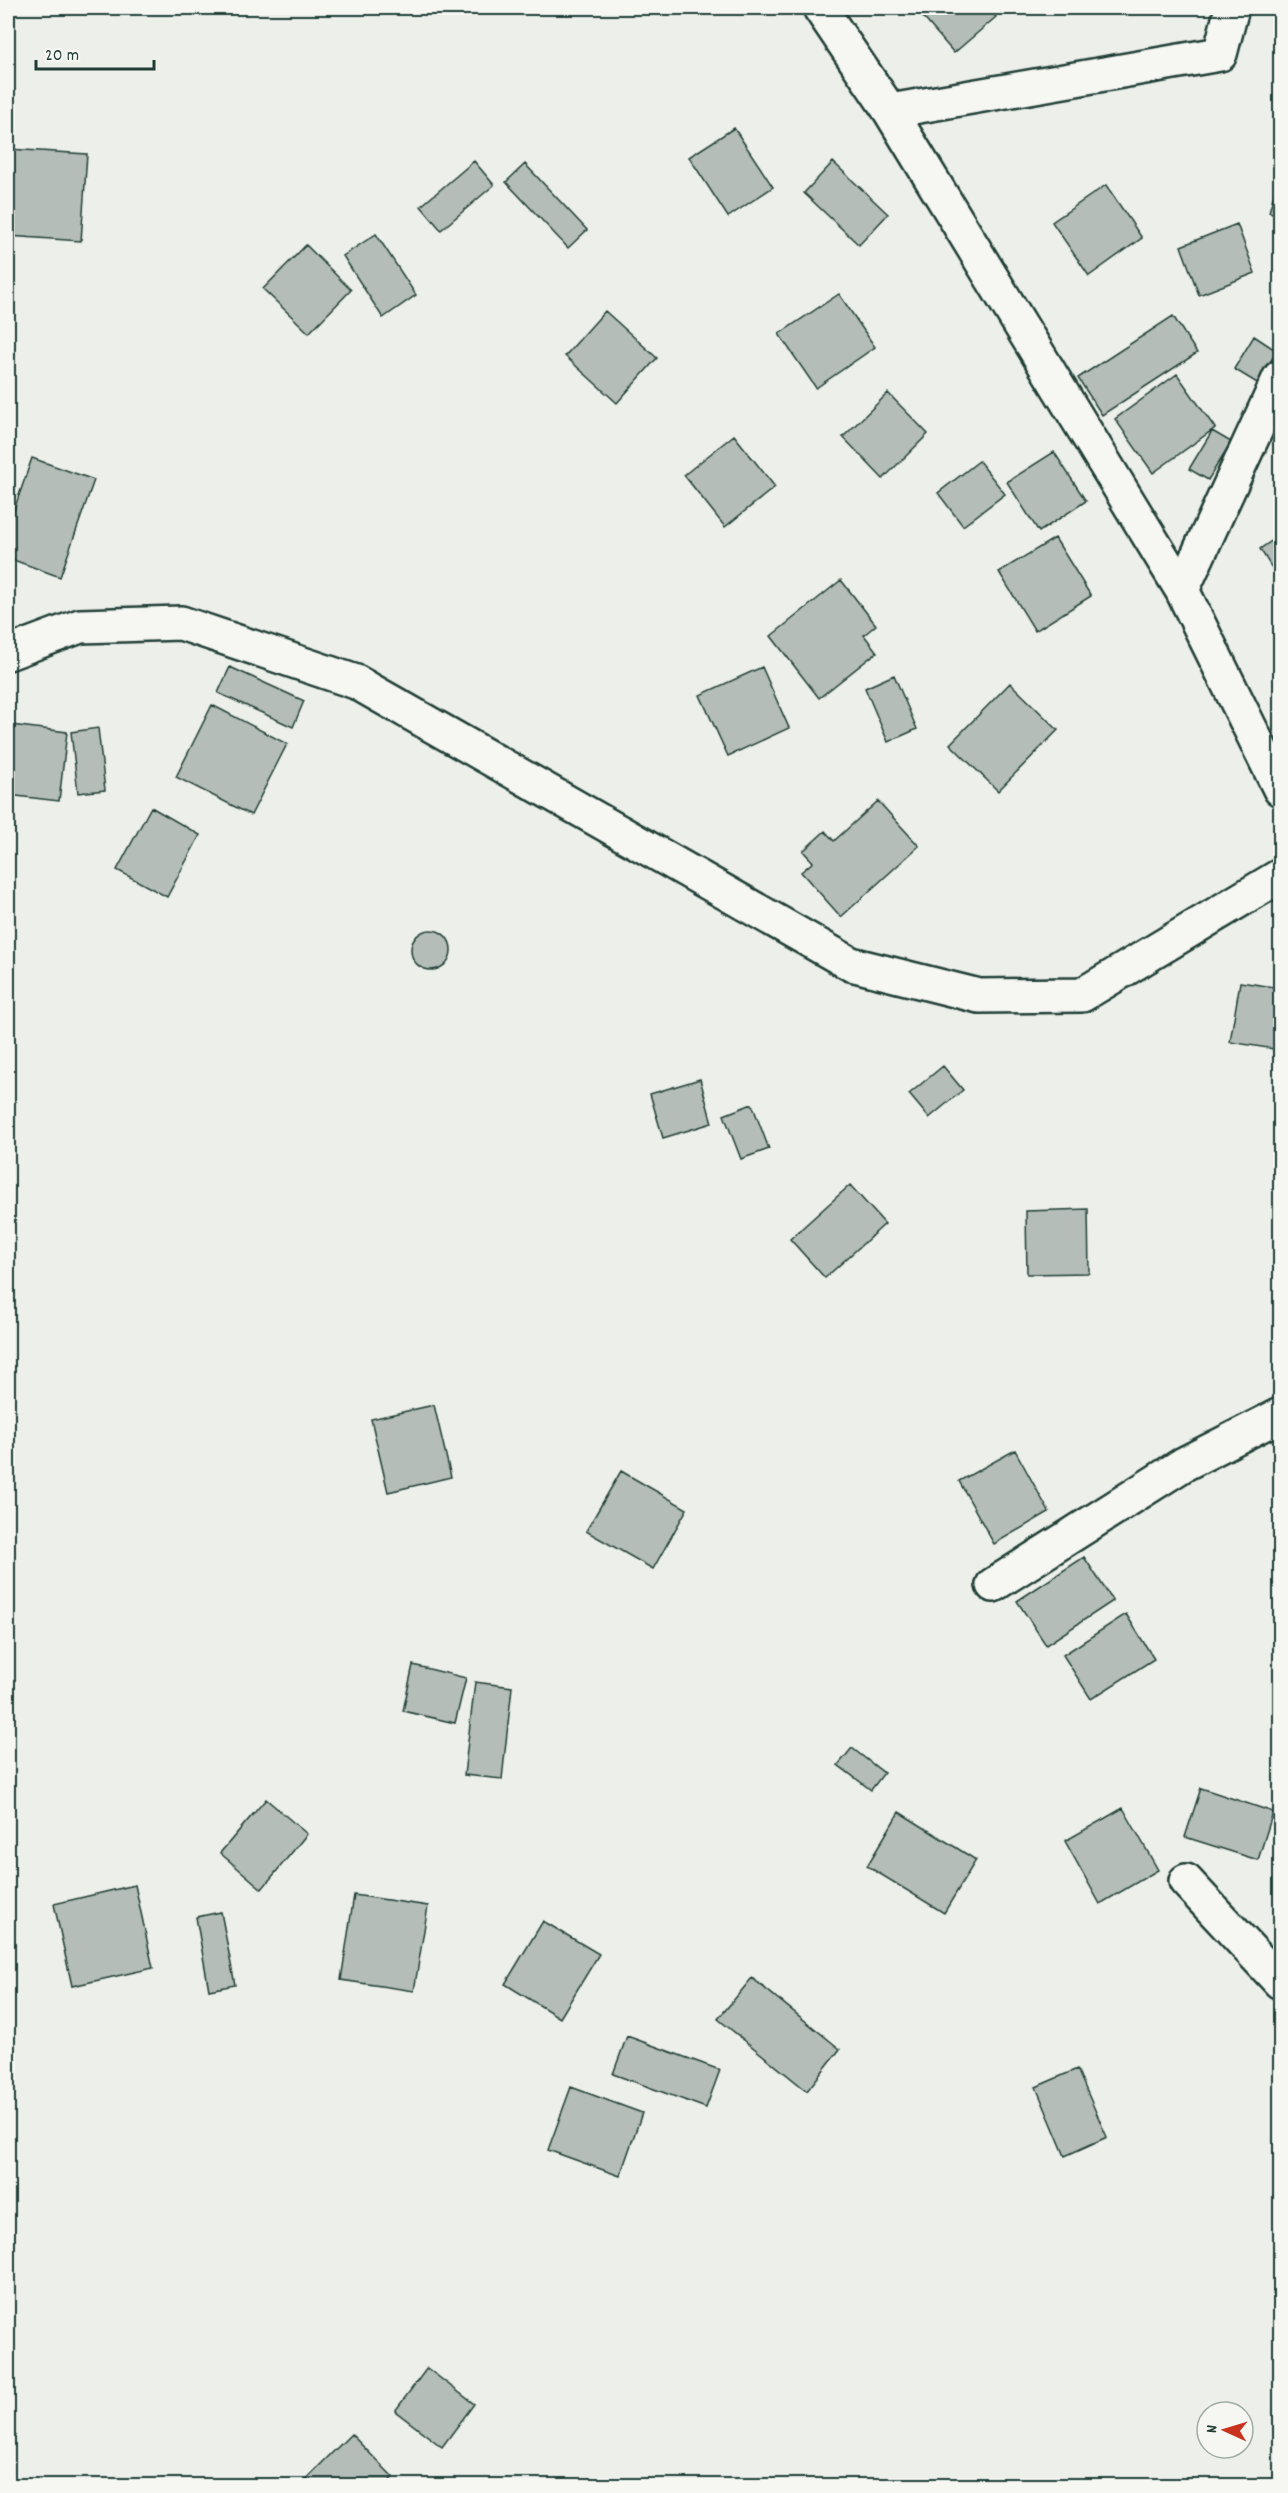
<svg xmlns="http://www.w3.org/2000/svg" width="1288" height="2493" viewBox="0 0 1288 2493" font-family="Dekko,sans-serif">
<rect width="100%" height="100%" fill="#edefea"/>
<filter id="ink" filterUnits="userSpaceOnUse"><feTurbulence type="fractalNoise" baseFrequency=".0167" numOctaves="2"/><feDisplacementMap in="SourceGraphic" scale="12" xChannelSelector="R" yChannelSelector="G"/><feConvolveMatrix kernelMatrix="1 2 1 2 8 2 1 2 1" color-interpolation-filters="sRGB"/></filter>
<g filter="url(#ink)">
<!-- building -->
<path fill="#b4bdb8" stroke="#1f3d34" stroke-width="1.5" d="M 915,8 L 988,8 L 996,17 L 954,53 Z
M 734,128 L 773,187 L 728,217 L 689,157 Z
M 8,149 L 87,154 L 81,241 L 8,236 Z
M 474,161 L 494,185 L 441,230 L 421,206 Z
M 833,162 L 888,214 L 859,245 L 804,193 Z
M 525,164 L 587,230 L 568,248 L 506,182 Z
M 1280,172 L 1280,215 L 1269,212 Z
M 1106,185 L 1142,238 L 1089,276 L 1052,222 Z
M 1237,224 L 1255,273 L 1199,295 L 1181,246 Z
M 376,234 L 416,295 L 383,318 L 343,256 Z
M 306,245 L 351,290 L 309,333 L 263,289 Z
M 839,294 L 875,347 L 816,388 L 779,334 Z
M 605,311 L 657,358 L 617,403 L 565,356 Z
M 1173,316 L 1197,353 L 1102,415 L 1078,378 Z
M 1254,336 L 1277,351 L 1257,383 L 1234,369 Z
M 1177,374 L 1215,428 L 1153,473 L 1115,419 Z
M 888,393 L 928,434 L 883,479 L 843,437 Z
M 1212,431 L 1231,442 L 1208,480 L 1189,469 Z
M 734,435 L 775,487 L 725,527 L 684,475 Z
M 1054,452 L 1086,501 L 1039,532 L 1007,482 Z
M 32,458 L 94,480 L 60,577 L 8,558 L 8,527 Z
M 979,461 L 1005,494 L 963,526 L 938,493 Z
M 1280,535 L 1280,581 L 1260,549 Z
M 1055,538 L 1091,596 L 1035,631 L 999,572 Z
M 841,580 L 876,625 L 864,635 L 877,652 L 819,698 L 771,636 Z
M 230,667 L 304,701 L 293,727 L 218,693 Z
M 762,667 L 789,728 L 728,756 L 700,695 Z
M 894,675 L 917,729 L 888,742 L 865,688 Z
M 1010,683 L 1058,730 L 998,791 L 950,744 Z
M 212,705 L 287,744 L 251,815 L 176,777 Z
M 11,725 L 67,732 L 59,801 L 8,795 L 8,757 Z
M 98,728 L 105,790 L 78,793 L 71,732 Z
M 878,801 L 919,846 L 841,917 L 801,872 L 813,862 L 803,851 L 825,831 L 834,841 Z
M 151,807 L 200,835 L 167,897 L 117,870 Z
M411 950a20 20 0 1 1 40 0a20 20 0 1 1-40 0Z
M 1240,982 L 1280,988 L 1280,1050 L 1230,1042 Z
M 943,1066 L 963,1090 L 929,1118 L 909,1094 Z
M 700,1079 L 712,1123 L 663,1138 L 650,1094 Z
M 752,1104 L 769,1149 L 741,1159 L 724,1115 Z
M 850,1185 L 885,1224 L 825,1278 L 790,1239 Z
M 1088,1209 L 1089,1273 L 1027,1274 L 1026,1211 Z
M 434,1405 L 451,1477 L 388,1492 L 371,1419 Z
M 1015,1450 L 1049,1512 L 994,1544 L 959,1481 Z
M 621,1471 L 687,1509 L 653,1569 L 586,1531 Z
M 1084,1557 L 1113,1601 L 1046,1645 L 1017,1601 Z
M 1126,1614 L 1154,1659 L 1091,1699 L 1063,1655 Z
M 413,1665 L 466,1678 L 455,1723 L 403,1711 Z
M 475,1682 L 512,1687 L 502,1779 L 464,1775 Z
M 852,1748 L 884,1773 L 871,1790 L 838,1765 Z
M 1201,1788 L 1273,1812 L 1258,1860 L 1185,1837 Z
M 266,1799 L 307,1834 L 262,1889 L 220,1853 Z
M 1123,1808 L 1158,1870 L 1100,1904 L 1065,1841 Z
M 899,1812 L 976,1860 L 944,1913 L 867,1866 Z
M 135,1885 L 153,1968 L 72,1986 L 54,1904 Z
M 354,1895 L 428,1906 L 414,1991 L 341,1980 Z
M 221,1912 L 235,1985 L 209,1990 L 196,1917 Z
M 543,1921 L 599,1954 L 560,2018 L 505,1984 Z
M 752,1978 L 840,2049 L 807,2091 L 718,2019 Z
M 627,2036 L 720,2070 L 706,2108 L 613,2074 Z
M 1077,2069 L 1107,2137 L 1065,2156 L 1036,2087 Z
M 571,2087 L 642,2113 L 620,2176 L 548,2150 Z
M 427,2368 L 474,2404 L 442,2447 L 395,2411 Z
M 351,2434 L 393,2477 L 385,2486 L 299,2486 Z"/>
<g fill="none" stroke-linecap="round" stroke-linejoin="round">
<!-- street casing -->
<g stroke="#1f3d34" stroke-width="38">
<path id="street" d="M 820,8 L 890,111 L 1182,590 L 1280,789
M 890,111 L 1220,54 L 1232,8
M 1182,590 L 1280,377
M 8,653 L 80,626 L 181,623 L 356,682 L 851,964 L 979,996 L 1082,995 L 1280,876
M 993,1585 L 1184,1464 L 1280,1415
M 1186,1881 L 1280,1982"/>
</g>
<!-- street -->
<use href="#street" stroke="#f6f6f2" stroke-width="33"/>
</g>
</g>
<!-- margin -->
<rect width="1288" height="2493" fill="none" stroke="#f6f6f2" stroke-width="30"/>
<rect x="15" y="15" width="1258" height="2463" fill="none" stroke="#1f3d34" stroke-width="2" filter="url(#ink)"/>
<!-- north arrow -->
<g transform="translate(1225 2430) rotate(274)"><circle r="28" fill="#f6f6f2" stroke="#a0aca6" stroke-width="1.5"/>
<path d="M0-4.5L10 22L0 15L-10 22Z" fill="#c8321e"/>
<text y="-9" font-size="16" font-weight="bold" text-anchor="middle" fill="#1f3d34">N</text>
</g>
<!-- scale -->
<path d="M36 60v9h118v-9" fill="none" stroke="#1f3d34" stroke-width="3"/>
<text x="45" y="60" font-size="18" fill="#1f3d34" stroke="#f6f6f2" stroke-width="4.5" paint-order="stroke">20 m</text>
</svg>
